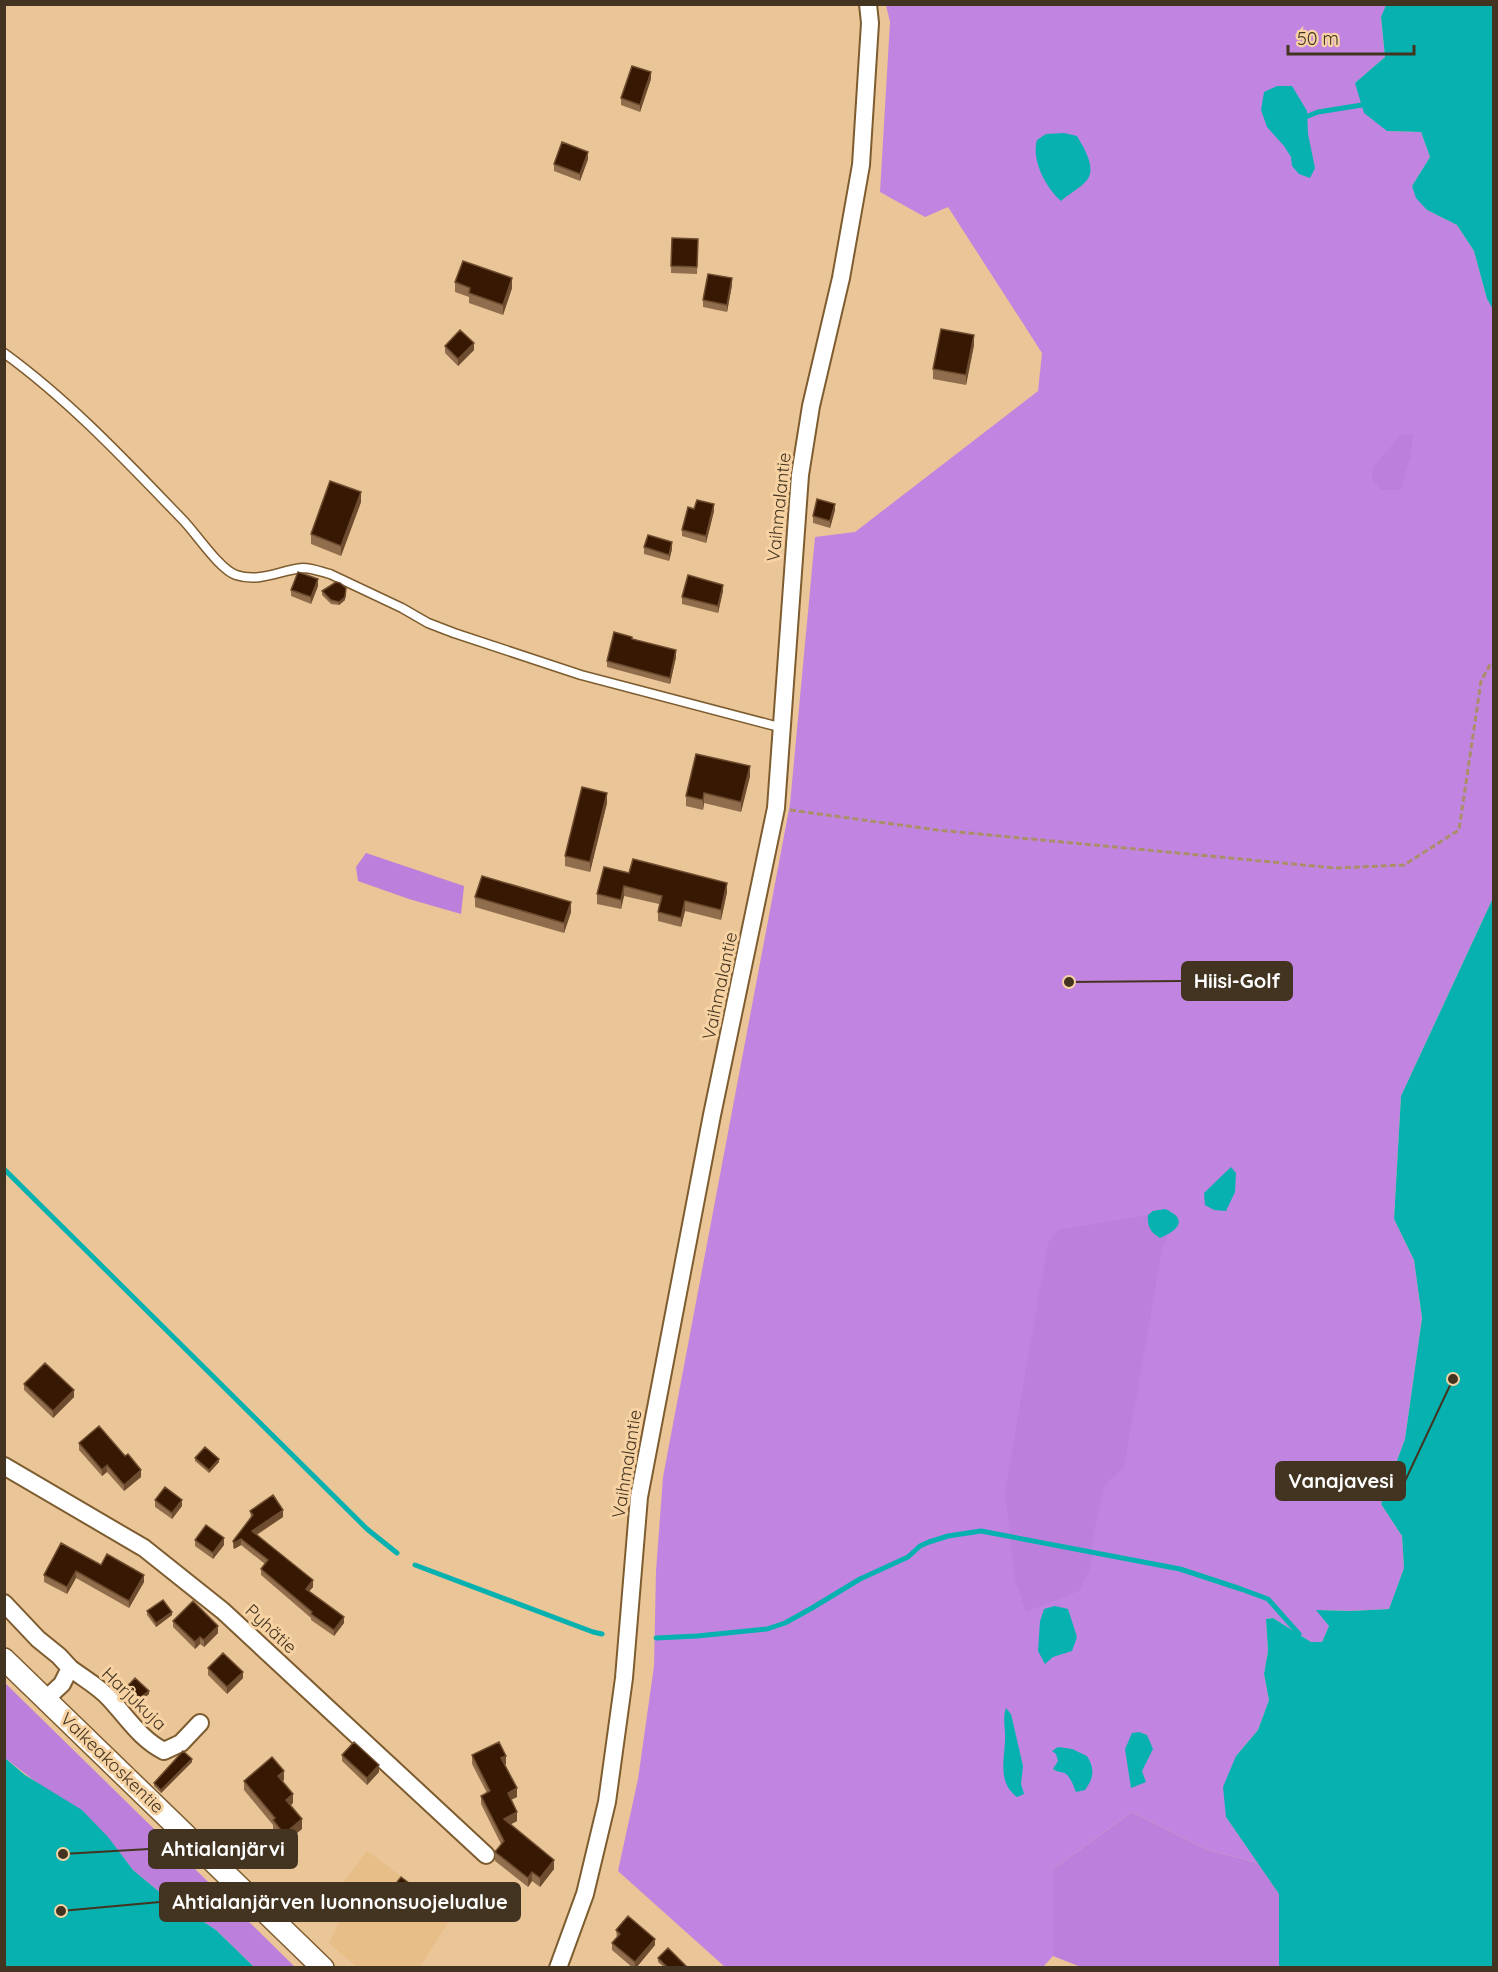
<svg xmlns="http://www.w3.org/2000/svg" width="1498" height="1972" viewBox="0 0 1498 1972" font-family="Quicksand,sans-serif">
<rect width="100%" height="100%" fill="#eac597"/>
<!-- built -->
<path fill="#e7bd88" d="M 367,1851 L 453,1915 L 420,1967 L 357,1967 L 329,1943 L 347,1904 L 335,1894 Z"/>
<!-- green -->
<path fill="#c185e1" d="M 886,5 L 1386,5 L 1381,18 L 1385,57 L 1355,83 L 1387,131 L 1421,132 L 1430,157 L 1412,186 L 1427,210 L 1457,225 L 1474,251 L 1487,299 L 1494,309 L 1493,898 L 1401,1096 L 1394,1219 L 1414,1260 L 1422,1318 L 1405,1439 L 1381,1504 L 1402,1536 L 1404,1568 L 1389,1609 L 1351,1611 L 1317,1610 L 1329,1626 L 1322,1642 L 1311,1642 L 1273,1618 L 1266,1619 L 1268,1651 L 1264,1674 L 1269,1700 L 1258,1730 L 1236,1756 L 1226,1817 L 1258,1863 L 1205,1849 L 1132,1812 L 1053,1869 L 1053,1956 L 1043,1967 L 725,1967 L 618,1871 L 638,1779 L 654,1666 L 656,1571 L 663,1477 L 790,804 L 815,537 L 855,532 L 1038,391 L 1042,353 L 948,207 L 925,217 L 880,192 L 890,22 Z"/>
<!-- forest -->
<path fill="#bc7fdc" d="M 1401,435 L 1413,435 L 1411,456 L 1401,490 L 1381,490 L 1372,479 L 1373,467 Z
M 366,853 L 464,886 L 461,914 L 409,899 L 358,881 L 356,867 Z
M 1148,1215 C 1147,1226 1150,1232 1160,1238 L 1168,1235 L 1162,1250 L 1124,1467 L 1105,1485 L 1093,1536 L 1091,1566 L 1079,1591 L 1026,1612 L 1015,1579 L 1005,1491 L 1048,1243 L 1058,1230 Z
M 4,1682 L 295,1967 L 254,1967 L 216,1930 L 163,1895 L 133,1870 L 108,1838 L 5,1758 Z
M 1132,1812 L 1205,1849 L 1258,1863 L 1279,1894 L 1279,1967 L 1081,1967 L 1053,1956 L 1053,1869 Z"/>
<!-- water -->
<path fill="#07b1af" d="M 1386,5 L 1493,5 L 1493,309 L 1487,299 L 1474,251 L 1457,225 L 1427,210 L 1416,198 L 1412,186 L 1430,157 L 1421,132 L 1387,131 L 1364,113 L 1355,83 L 1385,57 L 1381,17 Z
M 1277,86 L 1292,86 L 1307,111 L 1308,134 L 1315,168 L 1310,178 L 1299,174 L 1292,166 L 1291,157 L 1284,146 L 1267,127 L 1261,110 L 1264,92 Z
M 1064,133 L 1077,136 C 1083,147 1097,167 1087,180 C 1081,188 1068,194 1061,201 C 1046,188 1031,160 1037,140 L 1046,134 Z
M 1493,898 L 1493,1967 L 1279,1967 L 1279,1894 L 1226,1817 L 1223,1787 L 1236,1756 L 1258,1730 L 1269,1700 L 1264,1674 L 1268,1651 L 1266,1619 L 1273,1618 L 1311,1642 L 1322,1642 L 1329,1626 L 1316,1610 L 1351,1611 L 1389,1609 L 1404,1568 L 1402,1536 L 1381,1504 L 1405,1439 L 1422,1318 L 1414,1260 L 1394,1219 L 1401,1096 Z
M 1231,1167 L 1236,1173 L 1235,1192 L 1226,1211 L 1214,1210 L 1205,1205 L 1204,1193 Z
M 1165,1209 C 1189,1219 1178,1231 1160,1238 C 1150,1232 1147,1226 1148,1215 L 1153,1211 Z
M 1055,1606 L 1068,1609 L 1077,1637 L 1072,1651 L 1053,1657 L 1045,1664 L 1038,1651 L 1040,1621 L 1044,1609 Z
M 1006,1708 L 1011,1714 L 1023,1766 L 1021,1784 L 1024,1794 L 1017,1797 C 998,1783 1004,1761 1005,1741 C 1006,1729 1002,1720 1006,1708 Z
M 1139,1732 L 1147,1735 L 1153,1749 L 1142,1771 L 1146,1782 L 1131,1788 L 1125,1749 L 1132,1733 Z
M 1058,1747 L 1072,1749 L 1087,1756 C 1095,1769 1094,1778 1085,1790 L 1076,1792 C 1074,1787 1071,1778 1066,1774 C 1062,1771 1058,1773 1053,1769 L 1058,1761 L 1056,1754 L 1052,1751 Z
M 5,1758 L 25,1775 L 82,1810 L 108,1837 L 133,1870 L 163,1895 L 216,1930 L 254,1967 L 5,1967 Z"/>
<g fill="none" stroke-linecap="round" stroke-linejoin="round">
<!-- stream -->
<path stroke="#07b1af" stroke-width="5" d="M 1308,116 L 1318,112 L 1362,105
M 4,1169 L 367,1529 L 397,1553
M 415,1565 L 593,1632 L 602,1634
M 656,1638 L 697,1636 L 767,1629 L 785,1623 L 812,1608 L 860,1579 L 908,1557 L 920,1546 L 929,1542 L 948,1536 L 981,1531 L 1180,1569 L 1241,1589 L 1268,1599 L 1299,1634"/>
<!-- service casing -->
<g stroke="#7d5c30" stroke-width="11">
<path id="service" d="M 4,353 C 70,401 126,461 182,519 C 196,533 219,569 236,575 C 260,583 280,570 303,568 C 312,568 322,572 330,574 L 402,608 L 428,623 L 454,633 L 581,675 L 783,728"/>
</g>
<!-- minor casing -->
<g stroke="#7d5c30" stroke-width="20">
<path id="minor" d="M 4,1466 L 144,1548 L 223,1611 L 486,1855
M 4,1603 L 38,1639 L 59,1656 L 70,1668 L 62,1684 L 46,1699
M 70,1668 C 83,1678 98,1686 109,1698 C 127,1717 140,1739 164,1751 L 181,1743 L 200,1723
M 558,1968 L 585,1894 L 607,1802 L 624,1678 L 639,1497 L 712,1115 L 776,808 L 800,475 L 811,406 L 841,278 L 861,165 L 870,23 L 868,4"/>
</g>
<!-- tertiary casing -->
<g stroke="#7d5c30" stroke-width="24">
<path id="tertiary" d="M 4,1659 L 323,1968"/>
</g>
<!-- path -->
<path stroke="#aa8e6a" stroke-width="3" stroke-dasharray="6 3" stroke-linecap="butt" d="M 790,810 L 937,830 L 1335,868 L 1404,865 L 1459,830 L 1481,681 L 1491,663 L 1494,662"/>
<!-- service -->
<use href="#service" stroke="#fff" stroke-width="8"/>
<!-- minor -->
<use href="#minor" stroke="#fff" stroke-width="16"/>
<!-- tertiary -->
<use href="#tertiary" stroke="#fff" stroke-width="21"/>
</g>
<!-- wall -->
<path fill="#906e4d" d="M 651,79 L 640,112 L 621,105 L 621,98 Z
M 588,159 L 580,181 L 554,171 L 554,164 Z
M 672,238 L 698,239 L 697,274 L 671,273 Z
M 455,282 L 512,288 L 503,315 L 469,303 L 469,297 L 455,292 Z
M 732,285 L 727,312 L 703,307 L 703,300 Z
M 974,345 L 966,385 L 933,379 L 933,369 Z
M 445,346 L 474,350 L 458,366 L 445,353 Z
M 361,502 L 341,556 L 311,544 L 311,534 Z
M 694,509 L 714,511 L 706,543 L 682,536 L 682,530 Z
M 835,510 L 830,528 L 813,523 L 813,516 Z
M 644,547 L 672,549 L 669,561 L 644,554 Z
M 318,586 L 311,604 L 291,596 L 291,590 Z
M 346,588 L 345,600 L 339,605 L 331,604 L 322,595 L 322,591 Z
M 723,591 L 718,613 L 682,604 L 682,597 Z
M 676,657 L 670,684 L 607,667 L 607,661 Z
M 750,776 L 741,812 L 704,803 L 703,810 L 686,806 L 686,796 Z
M 607,803 L 590,872 L 565,866 L 565,856 Z
M 629,873 L 727,892 L 721,920 L 685,911 L 681,927 L 658,921 L 658,912 L 659,904 L 624,896 L 621,909 L 597,904 L 597,894 Z
M 475,897 L 571,912 L 564,933 L 475,907 Z
M 24,1384 L 74,1397 L 53,1418 L 24,1390 Z
M 79,1443 L 125,1456 L 141,1477 L 124,1491 L 107,1472 L 102,1476 L 79,1450 Z
M 195,1458 L 219,1462 L 209,1473 L 195,1461 Z
M 155,1500 L 182,1506 L 172,1519 L 155,1507 Z
M 250,1511 L 283,1517 L 257,1535 L 313,1587 L 309,1591 L 344,1623 L 334,1636 L 311,1620 L 311,1618 L 261,1575 L 261,1569 L 265,1564 L 241,1545 L 234,1549 L 233,1547 L 233,1541 L 251,1518 Z
M 195,1540 L 224,1545 L 213,1559 L 195,1546 Z
M 101,1565 L 144,1582 L 129,1608 L 76,1578 L 67,1594 L 44,1582 L 44,1575 Z
M 147,1611 L 172,1615 L 156,1627 L 147,1615 Z
M 173,1621 L 218,1633 L 204,1647 L 200,1644 L 195,1649 L 173,1627 Z
M 208,1668 L 243,1678 L 227,1694 L 208,1675 Z
M 123,1691 L 149,1694 L 135,1705 L 123,1694 Z
M 342,1755 L 379,1772 L 367,1785 L 342,1761 Z
M 472,1755 L 506,1764 L 505,1765 L 517,1797 L 511,1800 L 517,1821 L 511,1824 L 554,1869 L 540,1887 L 532,1881 L 528,1887 L 495,1861 L 495,1852 L 501,1844 L 481,1804 L 481,1796 L 487,1793 L 472,1764 Z
M 192,1762 L 161,1793 L 154,1786 L 154,1783 Z
M 284,1780 L 282,1781 L 293,1803 L 291,1805 L 302,1829 L 284,1843 L 273,1829 L 273,1825 L 244,1790 L 244,1781 Z
M 389,1892 L 414,1893 L 402,1909 L 389,1899 Z
M 616,1930 L 655,1945 L 636,1968 L 633,1968 L 612,1950 L 612,1943 L 617,1938 Z
M 658,1958 L 688,1968 L 665,1968 L 658,1962 Z"/>
<!-- shaded-wall -->
<path fill="#6d4c2f" d="M 651,72 L 651,79 L 640,112 L 640,105 Z
M 588,152 L 588,159 L 580,181 L 580,174 Z
M 512,278 L 512,288 L 503,315 L 503,305 Z
M 732,278 L 732,285 L 727,312 L 727,305 Z
M 974,335 L 974,345 L 966,385 L 966,375 Z
M 474,343 L 474,350 L 458,366 L 458,359 Z
M 361,492 L 361,502 L 341,556 L 341,546 Z
M 714,504 L 714,511 L 706,543 L 706,536 Z
M 835,504 L 835,510 L 830,528 L 830,521 Z
M 672,542 L 672,549 L 669,561 L 669,555 Z
M 318,579 L 318,586 L 311,604 L 311,597 Z
M 723,585 L 723,591 L 718,613 L 718,606 Z
M 345,597 L 345,600 L 339,605 L 339,602 Z
M 676,650 L 676,657 L 670,684 L 670,678 Z
M 750,766 L 750,776 L 741,812 L 741,802 Z
M 607,793 L 607,803 L 590,872 L 590,862 Z
M 704,793 L 704,803 L 703,810 L 703,800 Z
M 727,883 L 727,892 L 721,920 L 721,910 Z
M 624,886 L 624,896 L 621,909 L 621,900 Z
M 685,901 L 685,911 L 681,927 L 681,918 Z
M 571,902 L 571,912 L 564,933 L 564,923 Z
M 74,1390 L 74,1397 L 53,1418 L 53,1411 Z
M 219,1459 L 219,1462 L 209,1473 L 209,1470 Z
M 107,1465 L 107,1472 L 102,1476 L 102,1470 Z
M 141,1470 L 141,1477 L 124,1491 L 124,1485 Z
M 182,1500 L 182,1506 L 172,1519 L 172,1513 Z
M 283,1510 L 283,1517 L 252,1537 L 252,1531 Z
M 224,1538 L 224,1545 L 213,1559 L 213,1553 Z
M 241,1539 L 241,1545 L 234,1549 L 234,1543 Z
M 76,1571 L 76,1578 L 67,1594 L 67,1587 Z
M 144,1575 L 144,1582 L 129,1608 L 129,1601 Z
M 313,1580 L 313,1587 L 306,1595 L 306,1589 Z
M 172,1612 L 172,1615 L 156,1627 L 156,1623 Z
M 344,1617 L 344,1623 L 334,1636 L 334,1630 Z
M 218,1626 L 218,1633 L 204,1647 L 204,1640 Z
M 200,1637 L 200,1644 L 195,1649 L 195,1642 Z
M 243,1672 L 243,1678 L 227,1694 L 227,1687 Z
M 149,1691 L 149,1694 L 135,1705 L 135,1701 Z
M 506,1756 L 506,1764 L 501,1767 L 501,1758 Z
M 192,1759 L 192,1762 L 161,1793 L 161,1790 Z
M 379,1765 L 379,1772 L 367,1785 L 367,1778 Z
M 284,1771 L 284,1780 L 278,1785 L 278,1776 Z
M 517,1788 L 517,1797 L 508,1801 L 508,1793 Z
M 293,1794 L 293,1803 L 286,1809 L 286,1800 Z
M 517,1812 L 517,1821 L 504,1828 L 504,1819 Z
M 302,1819 L 302,1829 L 284,1843 L 284,1834 Z
M 554,1860 L 554,1869 L 540,1887 L 540,1878 Z
M 532,1872 L 532,1881 L 528,1887 L 528,1878 Z
M 414,1887 L 414,1893 L 402,1909 L 402,1902 Z
M 655,1939 L 655,1945 L 636,1968 L 635,1968 L 635,1962 Z"/>
<!-- building -->
<path fill="#371803" stroke="#6d4c2f" stroke-width="1.5" d="M 632,66 L 651,72 L 640,105 L 621,98 Z
M 562,142 L 588,152 L 580,174 L 554,164 Z
M 672,238 L 698,239 L 697,267 L 671,266 Z
M 463,261 L 512,278 L 503,305 L 469,293 L 470,288 L 455,282 Z
M 708,274 L 732,278 L 727,305 L 703,300 Z
M 941,329 L 974,335 L 966,375 L 933,369 Z
M 460,330 L 474,343 L 458,359 L 445,346 Z
M 330,481 L 361,492 L 341,546 L 311,534 Z
M 817,499 L 835,504 L 830,521 L 813,516 Z
M 697,500 L 714,504 L 706,536 L 682,530 L 688,507 L 694,509 Z
M 648,535 L 672,542 L 669,555 L 644,547 Z
M 298,572 L 318,579 L 311,597 L 291,590 Z
M 688,575 L 723,585 L 718,606 L 682,597 Z
M 336,582 L 340,583 L 346,588 L 345,597 L 339,602 L 331,600 L 322,591 Z
M 614,632 L 632,637 L 632,639 L 676,650 L 670,678 L 607,661 Z
M 696,754 L 750,766 L 741,802 L 704,793 L 703,800 L 686,796 Z
M 582,787 L 607,793 L 590,862 L 565,856 Z
M 633,859 L 727,883 L 721,910 L 685,901 L 681,918 L 658,912 L 662,896 L 624,886 L 621,900 L 597,894 L 604,867 L 629,873 Z
M 482,876 L 571,902 L 564,923 L 475,897 Z
M 45,1363 L 74,1390 L 53,1411 L 24,1384 Z
M 99,1426 L 125,1456 L 128,1454 L 141,1470 L 124,1485 L 107,1465 L 102,1470 L 79,1443 Z
M 205,1447 L 219,1459 L 209,1470 L 195,1458 Z
M 165,1487 L 182,1500 L 172,1513 L 155,1500 Z
M 273,1495 L 283,1510 L 252,1531 L 313,1580 L 306,1589 L 344,1617 L 334,1630 L 311,1614 L 312,1612 L 261,1569 L 268,1560 L 241,1539 L 234,1543 L 233,1541 L 253,1515 L 250,1511 Z
M 206,1525 L 224,1538 L 213,1553 L 195,1540 Z
M 61,1543 L 101,1565 L 107,1554 L 144,1575 L 129,1601 L 76,1571 L 67,1587 L 44,1575 Z
M 163,1600 L 172,1612 L 156,1623 L 147,1611 Z
M 193,1601 L 218,1626 L 204,1640 L 200,1637 L 195,1642 L 173,1621 Z
M 223,1653 L 243,1672 L 227,1687 L 208,1668 Z
M 135,1678 L 149,1691 L 135,1701 L 123,1691 Z
M 354,1742 L 379,1765 L 367,1778 L 342,1755 Z
M 499,1742 L 506,1756 L 501,1758 L 517,1788 L 508,1793 L 517,1812 L 504,1819 L 554,1860 L 540,1878 L 532,1872 L 528,1878 L 495,1852 L 504,1841 L 481,1796 L 490,1791 L 472,1755 Z
M 183,1751 L 192,1759 L 161,1790 L 154,1783 Z
M 272,1757 L 284,1771 L 278,1776 L 293,1794 L 286,1800 L 302,1819 L 284,1834 L 273,1820 L 275,1818 L 244,1781 Z
M 401,1877 L 414,1887 L 402,1902 L 389,1892 Z
M 628,1916 L 655,1939 L 635,1962 L 612,1943 L 620,1934 L 616,1930 Z
M 668,1948 L 688,1968 L 668,1968 L 658,1958 Z"/>
<g text-anchor="middle" stroke-width="6" stroke-linejoin="round" paint-order="stroke">
<!-- street labels -->
<g font-size="18" fill="#433421" stroke="#f7d2a3">
<text transform="translate(779 507) rotate(-84)" y="6">Vaihmalantie</text>
<text transform="translate(720 986) rotate(-78)" y="6">Vaihmalantie</text>
<text transform="translate(627 1464) rotate(-81)" y="6">Vaihmalantie</text>
<text transform="translate(271 1629) rotate(43)" y="6">Pyhätie</text>
<text transform="translate(134 1699) rotate(44)" y="6">Harjukuja</text>
<text transform="translate(112 1763) rotate(44)" y="6">Valkeakoskentie</text>
</g>
</g>
<!-- callouts -->
<path fill="none" stroke="#433421" stroke-width="2" d="M1069 982L1182 981M1453 1379L1405 1481M63 1854L149 1849M61 1911L160 1902"/>
<g fill="#433421" stroke="#f7d2a3" stroke-width="2">
<circle cx="1069" cy="982" r="6"/>
<circle cx="1453" cy="1379" r="6"/>
<circle cx="63" cy="1854" r="6"/>
<circle cx="61" cy="1911" r="6"/>
</g>
<g fill="#433421" stroke="#433421" stroke-width="2">
<rect x="1182" y="962" width="110" height="38" rx="6"/>
<rect x="1276" y="1462" width="129" height="38" rx="6"/>
<rect x="149" y="1830" width="148" height="38" rx="6"/>
<rect x="160" y="1883" width="360" height="38" rx="6"/>
</g>
<g font-size="20" text-anchor="middle" font-weight="bold" fill="#fff">
<text x="1237" y="988">Hiisi-Golf</text>
<text x="1341" y="1488">Vanajavesi</text>
<text x="223" y="1856">Ahtialanjärvi</text>
<text x="340" y="1909">Ahtialanjärven luonnonsuojelualue</text>
</g>
<!-- border -->
<rect width="1498" height="1972" fill="none" stroke="#433421" stroke-width="12"/>
<!-- scale -->
<path d="M1288 45v9h126v-9" fill="none" stroke="#433421" stroke-width="3"/>
<text x="1297" y="45" font-size="18" fill="#433421" stroke="#f7d2a3" stroke-width="4.5" paint-order="stroke">50 m</text>
</svg>
